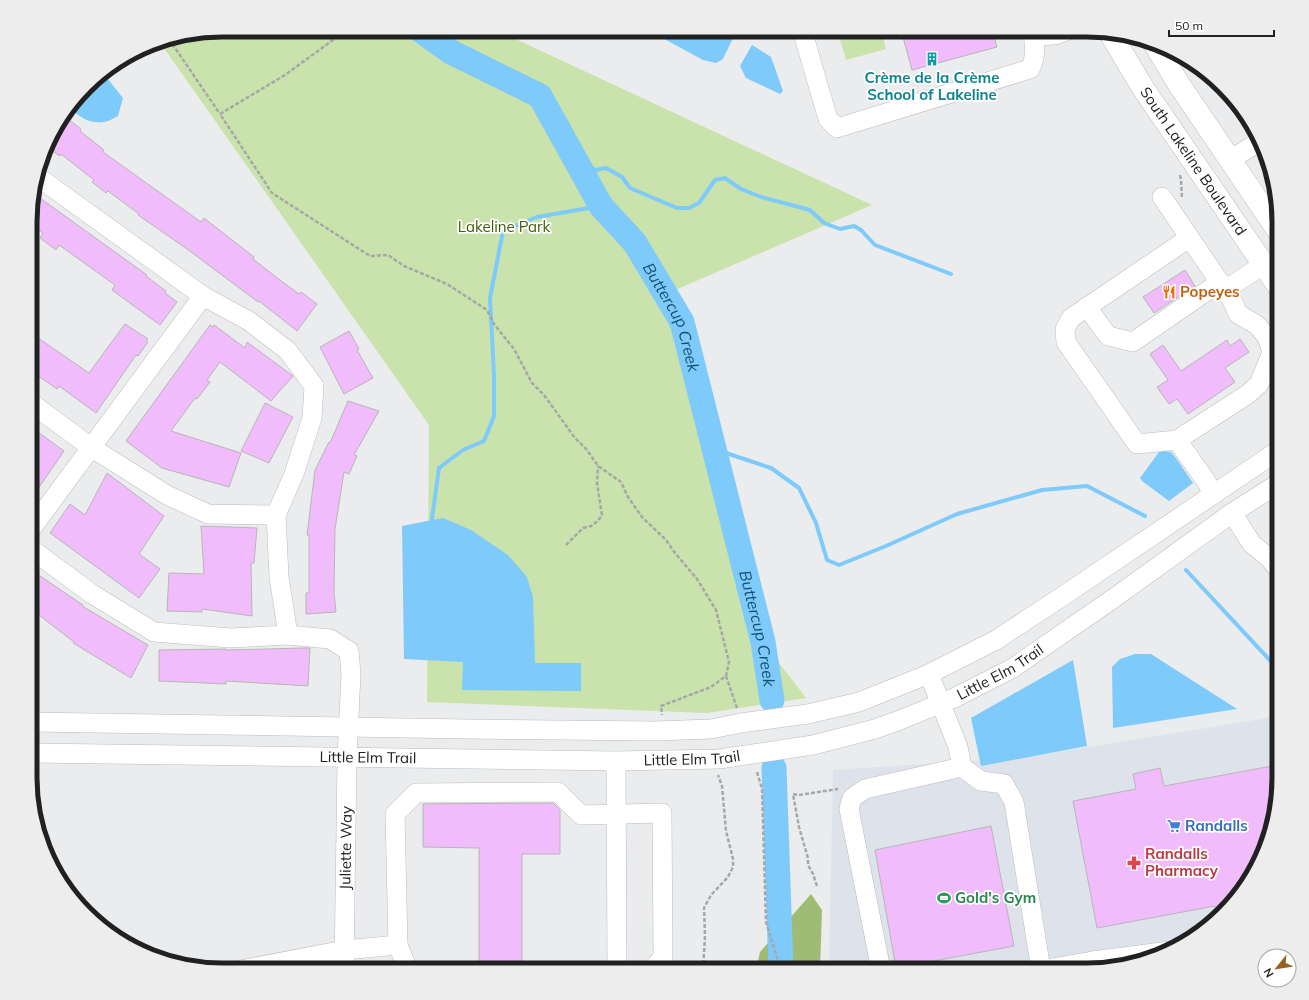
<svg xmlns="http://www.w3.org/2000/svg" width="1309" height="1000" viewBox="0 0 1309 1000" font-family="Mulish,sans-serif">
<rect width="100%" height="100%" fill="#ebeced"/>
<!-- built -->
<path fill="#dee3eb" d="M 1279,716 L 1279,791 L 1264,852 L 1231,904 L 1172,950 L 1087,970 L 829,970 L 833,770 L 1028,757 Z"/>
<!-- green -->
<path fill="#cae2ab" d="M 222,30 L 496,30 L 872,205 L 666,294 L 763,642 L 806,698 L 707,713 L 427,702 L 429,425 L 159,41 Z
M 860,30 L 881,30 L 886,49 L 846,60 L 839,36 Z"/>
<!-- forest -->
<path fill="#9ebc73" d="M 811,894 L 822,910 L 820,970 L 756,970 L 760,952 Z"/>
<!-- water -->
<path fill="#7dcafb" d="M 648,30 L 729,30 L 730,31 L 733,38 L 723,59 L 716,63 L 703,60 Z
M 752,45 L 771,57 L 783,91 L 780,94 L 746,78 L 740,66 Z
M 103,73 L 123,98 L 118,116 C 114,118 108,122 103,122 C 90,124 79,117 70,108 L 96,78 Z
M 1164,451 L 1171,452 L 1176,458 L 1193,483 L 1169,501 L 1142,481 L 1140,478 L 1159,452 Z
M 443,518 L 471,530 L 508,555 L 527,577 L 533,597 L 535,663 L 581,663 L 581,691 L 462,690 L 463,662 L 404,659 L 402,526 Z
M 1135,654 L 1151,654 L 1237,709 L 1113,728 L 1112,667 L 1120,659 Z
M 1073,660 L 1087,746 L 981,766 L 971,718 Z"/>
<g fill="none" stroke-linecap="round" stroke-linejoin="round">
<!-- stream -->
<path stroke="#7dcafb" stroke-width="4" d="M 426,35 L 443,30
M 574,157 L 595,170 L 606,168 L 622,177 L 630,188 L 677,208 L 689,208 L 699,203 L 715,180 L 725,178 L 741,189 L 761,197 L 810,210 L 824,223 L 840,229 L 854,226 L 861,230 L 875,245 L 951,274
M 714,449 L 771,468 L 799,488 L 816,523 L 827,560 L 839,565 L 886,546 L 957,514 L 1042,490 L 1087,486 L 1145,516
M 431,526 L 439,468 L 463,450 L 484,441 L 494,416 L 494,375 L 490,298 L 503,231 L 537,217 L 601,206
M 1186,570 L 1279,670"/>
<!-- river -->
<g stroke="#7dcafb" stroke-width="25">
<path id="s1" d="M 420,30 L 451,52 L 540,96 L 601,206 L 635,243 L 682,322 L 763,642 L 772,700"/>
<path d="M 774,768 L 781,970"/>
</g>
</g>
<!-- building -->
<path fill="#f1bcfb" stroke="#b7b6b7" d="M 901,30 L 992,30 L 997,47 L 912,70 Z
M 65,117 L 81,129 L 80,131 L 104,150 L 103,152 L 201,222 L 204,218 L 254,257 L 253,259 L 276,277 L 299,294 L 301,292 L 317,304 L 297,331 L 259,301 L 258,302 L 187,249 L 138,215 L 139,214 L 108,191 L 106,193 L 92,182 L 94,180 L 61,154 L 60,156 L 48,148 L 54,131 Z
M 33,193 L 147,275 L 146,276 L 166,291 L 165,293 L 177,302 L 160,325 L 112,290 L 115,285 L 59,245 L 56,250 L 40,238 L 43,233 L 32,225 L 32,197 Z
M 1185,270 L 1195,286 L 1154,313 L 1143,297 Z
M 125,324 L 148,339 L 146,341 L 148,342 L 138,356 L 136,355 L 96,413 L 59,386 L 57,389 L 31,371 L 31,333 L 89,373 Z
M 210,325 L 213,327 L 214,325 L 245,348 L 247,342 L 293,376 L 271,401 L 220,362 L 207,380 L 210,382 L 197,399 L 195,398 L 171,431 L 241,453 L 229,487 L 162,468 L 126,441 Z
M 349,331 L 359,349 L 357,350 L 373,378 L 344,394 L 320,347 Z
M 1240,339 L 1249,352 L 1225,368 L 1235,382 L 1188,414 L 1177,399 L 1169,404 L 1157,387 L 1168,380 L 1150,354 L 1163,345 L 1181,371 L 1227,340 L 1230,346 Z
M 348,401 L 379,411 L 354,455 L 357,456 L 349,474 L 344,472 L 335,529 L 334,593 L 336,612 L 306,614 L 306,593 L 309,593 L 309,535 L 307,535 L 315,470 L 329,442 L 330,443 Z
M 265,403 L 293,417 L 269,463 L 241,451 Z
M 31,427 L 64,451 L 31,499 Z
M 107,473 L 164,516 L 139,554 L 160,569 L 139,598 L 50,533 L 70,504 L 85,515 Z
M 201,526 L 257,528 L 254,563 L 251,563 L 252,616 L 202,609 L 202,612 L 167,611 L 169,573 L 204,574 Z
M 31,570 L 83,605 L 82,606 L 148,645 L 131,678 L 73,643 L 74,642 L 31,609 Z
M 305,648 L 310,648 L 308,686 L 226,681 L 226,684 L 159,681 L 159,650 L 226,649 L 226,650 Z
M 1272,766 L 1277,796 L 1264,852 L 1231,904 L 1217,916 L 1215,906 L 1097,928 L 1073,801 L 1136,789 L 1133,774 L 1160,768 L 1164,786 Z
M 553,803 L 560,810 L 560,854 L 522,854 L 522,970 L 479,970 L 479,848 L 423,847 L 423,804 Z
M 991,826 L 1014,946 L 896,968 L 875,850 Z"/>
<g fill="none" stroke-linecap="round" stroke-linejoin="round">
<!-- minor casing -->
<g stroke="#bbbcbd" stroke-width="20">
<g id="minor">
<path d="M 802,30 L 828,119 L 837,128 L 1030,69 C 1036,59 1036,42 1031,30"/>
<path d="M 1034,36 L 1055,35 L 1069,30"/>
<path d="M 1230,160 L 1260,141"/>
<path d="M 1162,197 L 1225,290 L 1263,265"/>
<path d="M 1189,238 L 1071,318 L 1065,329 L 1066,342 L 1137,444 L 1177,440 L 1206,481 L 1213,494"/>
<path d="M 203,296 L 249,321 L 288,351 L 314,386 L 312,418 L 294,474 L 276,515 L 279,577 L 288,635"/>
<path d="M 1087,307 L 1108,336 L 1133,342 L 1220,282"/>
<path d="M 31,403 L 92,448 L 167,495 L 208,514 L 276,515"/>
<path d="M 1177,440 L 1248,394 L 1259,384 L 1272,352 L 1267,337 L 1257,325 L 1238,314 L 1233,302 L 1225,290"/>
<path d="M 1232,513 L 1252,544 L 1269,558 L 1279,570"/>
<path d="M 31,529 L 203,296 L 38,177"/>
<path d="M 31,549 L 92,594 L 154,632 L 231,638 L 288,635 L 330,639 L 349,651 L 351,674 L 347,758 L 344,970"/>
<path d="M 31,722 L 468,729 L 655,731 L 711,729 L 741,723 L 808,714 L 859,702 L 929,674 L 996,640 L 1063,596 L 1279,450"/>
<path id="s2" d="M 31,753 L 616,761 L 719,759 L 813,745 L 875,729 L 900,720 L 954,698 L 1013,668 L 1114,598 L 1232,513 L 1279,483"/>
<path d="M 616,761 L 617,970"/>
<path d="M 962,767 L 981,781 L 1004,784 L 1014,802 L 1041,970 L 1093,961"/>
<path d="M 1094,968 L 1093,961 L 1170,951"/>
<path d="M 240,970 L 344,950 L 398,945"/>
<path d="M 408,970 L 398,945 L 395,814 L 416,793 L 558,792 L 581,815 L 662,813 L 663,957 L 652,970"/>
<path d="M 881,970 L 849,809 L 852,798 L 865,789 L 962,767 L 958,747 L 929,674"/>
</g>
</g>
<!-- major casing -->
<g stroke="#bbbcbd" stroke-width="23">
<g id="major">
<path id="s3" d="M 1110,33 L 1143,88 L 1279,287"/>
<path d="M 1154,43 L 1178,83 L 1279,232"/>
</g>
</g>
<!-- path -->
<path stroke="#a6a7a8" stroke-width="2.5" stroke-dasharray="4 2" stroke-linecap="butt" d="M 341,30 L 333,40 L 285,75 L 220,114 L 272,193 L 370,256 L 388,255 L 404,266 L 447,284 L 487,310 L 494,324 L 514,349 L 532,383 L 544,395 L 575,438 L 587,450 L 598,466 L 621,482 L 628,497 L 642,517 L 666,540 L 675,553 L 697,579 L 716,610 L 729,662 L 726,676 L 711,687 L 661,706 L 662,715
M 1084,35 L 1094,39
M 169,39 L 220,114
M 1180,175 L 1181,180 L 1182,198
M 566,545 L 583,528 L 591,526 L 598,521 L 602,515 L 597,483 L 598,466
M 726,676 L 737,708
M 757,772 L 762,789 L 766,922 L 781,970
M 817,886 L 813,874 L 808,865 L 808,858 L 799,827 L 793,794 L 799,795 L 838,789
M 703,970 L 705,936 L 704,908 L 711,895 L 728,877 L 733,867 L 733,859 L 726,831 L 722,786 L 718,775"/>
<!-- minor -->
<use href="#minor" stroke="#fff" stroke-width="19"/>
<!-- major -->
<use href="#major" stroke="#fff" stroke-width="22"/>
</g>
<!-- icons -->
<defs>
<g id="building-bare" transform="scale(1.08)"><path d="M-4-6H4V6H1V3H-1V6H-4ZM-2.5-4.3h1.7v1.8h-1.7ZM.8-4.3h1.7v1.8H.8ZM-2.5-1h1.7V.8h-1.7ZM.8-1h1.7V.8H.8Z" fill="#0f9aa8" stroke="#fff" stroke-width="2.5" paint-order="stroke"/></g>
<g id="restaurant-bare" transform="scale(1.08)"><path d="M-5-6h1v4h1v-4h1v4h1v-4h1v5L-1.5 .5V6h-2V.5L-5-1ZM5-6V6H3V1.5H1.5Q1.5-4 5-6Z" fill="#e8710a" stroke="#fff" stroke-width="2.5" paint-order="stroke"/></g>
<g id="supermarket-bare" transform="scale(1.08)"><path d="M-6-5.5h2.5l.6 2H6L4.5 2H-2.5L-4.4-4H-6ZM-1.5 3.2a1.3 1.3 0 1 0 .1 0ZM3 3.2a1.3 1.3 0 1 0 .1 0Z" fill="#3f7fe0" stroke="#fff" stroke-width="2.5" paint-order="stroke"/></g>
<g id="pharmacy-bare" transform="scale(1.08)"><path d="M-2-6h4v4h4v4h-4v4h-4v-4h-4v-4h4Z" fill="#e0444e" stroke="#fff" stroke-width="2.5" paint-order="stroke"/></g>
<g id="stadium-bare" transform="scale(1.08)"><path d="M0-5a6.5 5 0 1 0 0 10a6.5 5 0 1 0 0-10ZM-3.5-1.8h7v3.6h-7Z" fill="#2e9e5b" stroke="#fff" stroke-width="2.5" paint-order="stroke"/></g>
</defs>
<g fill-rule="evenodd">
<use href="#building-bare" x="932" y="59"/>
<use href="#restaurant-bare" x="1169" y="292"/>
<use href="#supermarket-bare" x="1174" y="826"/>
<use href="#pharmacy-bare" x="1134" y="863"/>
<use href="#stadium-bare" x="944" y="898"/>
</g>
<g text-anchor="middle" stroke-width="3.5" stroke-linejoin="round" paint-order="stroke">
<!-- culture labels -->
<g font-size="15" font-weight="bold" fill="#0d838f" stroke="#fff">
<text x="932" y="83">Crème de la Crème<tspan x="932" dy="17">School of Lakeline</tspan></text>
</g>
<!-- street labels -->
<g font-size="15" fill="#212122" stroke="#fff">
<text dy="5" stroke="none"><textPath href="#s3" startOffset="153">South Lakeline Boulevard</textPath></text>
<text dy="5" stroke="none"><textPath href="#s2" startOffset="985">Little Elm Trail</textPath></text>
<text dy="5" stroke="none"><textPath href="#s2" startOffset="337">Little Elm Trail</textPath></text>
<text dy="5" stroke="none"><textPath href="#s2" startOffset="661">Little Elm Trail</textPath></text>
<text transform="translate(346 848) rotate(-89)" y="5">Juliette Way</text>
</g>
<!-- park labels -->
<g font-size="15" fill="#415b0b" stroke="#fff">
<text x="504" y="232">Lakeline Park</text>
</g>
<!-- food labels -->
<g font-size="15" font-weight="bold" fill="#c56008" stroke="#fff" text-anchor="start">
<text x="1180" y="297">Popeyes</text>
</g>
<!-- shop labels -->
<g font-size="15" font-weight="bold" fill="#366cbe" stroke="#fff" text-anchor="start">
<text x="1185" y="831">Randalls</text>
</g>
<!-- health labels -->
<g font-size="15" font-weight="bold" fill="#be3a42" stroke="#fff" text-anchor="start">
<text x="1145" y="859">Randalls<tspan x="1145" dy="17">Pharmacy</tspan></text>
</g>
<!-- leisure labels -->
<g font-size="15" font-weight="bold" fill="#27864d" stroke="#fff" text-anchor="start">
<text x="955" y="903">Gold's Gym</text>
</g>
<!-- water labels -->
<g font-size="16" font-style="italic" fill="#144f6f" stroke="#fff">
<text dy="6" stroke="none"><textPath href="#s1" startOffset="397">Buttercup Creek</textPath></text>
<text dy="6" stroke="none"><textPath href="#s1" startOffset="721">Buttercup Creek</textPath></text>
</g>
</g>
<!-- crop -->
<path d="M0 0H1309V1000H0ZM222 37H1087A185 185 0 0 1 1272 222V778A185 185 0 0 1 1087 963H222A185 185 0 0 1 37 778V222A185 185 0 0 1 222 37Z" fill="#ededed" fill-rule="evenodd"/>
<path fill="none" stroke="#212122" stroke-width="5" d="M222 37H1087A185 185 0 0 1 1272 222V778A185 185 0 0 1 1087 963H222A185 185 0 0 1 37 778V222A185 185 0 0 1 222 37Z"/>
<!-- north arrow -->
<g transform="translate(1277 968) rotate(240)"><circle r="19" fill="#ffffff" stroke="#a6a6a7"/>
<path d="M0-3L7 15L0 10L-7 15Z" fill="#99601e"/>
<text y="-6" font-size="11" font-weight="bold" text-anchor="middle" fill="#212122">N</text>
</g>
<!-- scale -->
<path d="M1169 30v6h105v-6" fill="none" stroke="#212122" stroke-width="2"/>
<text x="1175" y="30" font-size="12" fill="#212122" stroke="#ffffff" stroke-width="3" paint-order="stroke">50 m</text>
</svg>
